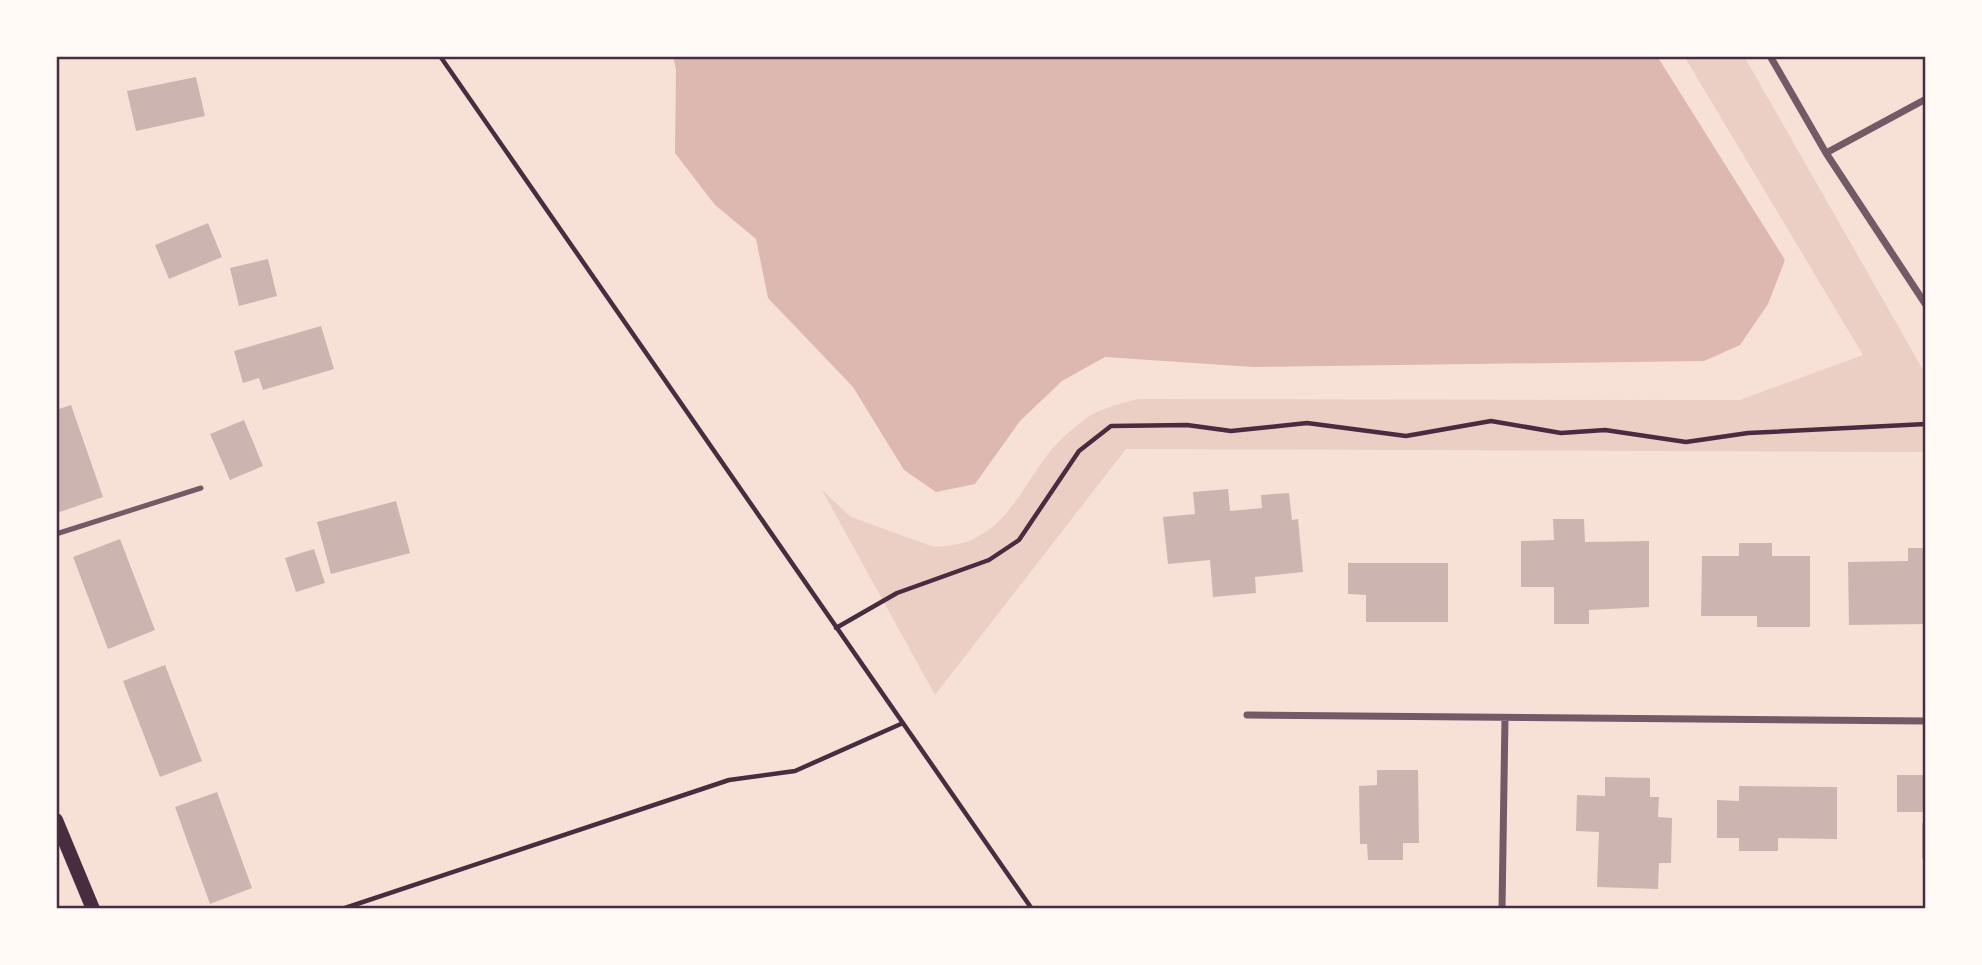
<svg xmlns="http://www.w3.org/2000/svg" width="1982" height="965" viewBox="0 0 1982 965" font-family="Ubuntu,sans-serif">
<rect width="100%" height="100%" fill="#f7e1d7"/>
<!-- green -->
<path fill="#ebcfc5" d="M 1684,56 L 1744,56 L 1926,375 L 1926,452 L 1126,449 L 935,695 L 822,490 L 851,517 L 934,547 C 946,546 960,545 971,540 C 1011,523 1025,481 1052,449 C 1061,439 1073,428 1084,420 C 1099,408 1120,404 1138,399 L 1740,400 L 1863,355 Z"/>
<!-- water -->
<path fill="#dcb8b0" d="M 673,56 L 1657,56 L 1785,260 L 1768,304 L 1740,345 L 1704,361 L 1253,367 L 1105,357 L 1062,381 L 1020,421 L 975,484 L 936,492 L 904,470 L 853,387 L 768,298 L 756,239 L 715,205 L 675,153 L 676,70 Z"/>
<!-- building -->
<path fill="#ccb4b1" d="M 196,77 L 205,116 L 136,131 L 127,91 Z
M 208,223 L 222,257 L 169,279 L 155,245 Z
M 268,259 L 277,296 L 239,306 L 230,268 Z
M 321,326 L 334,369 L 263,390 L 259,378 L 243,383 L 234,351 Z
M 71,405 L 103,497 L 57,513 L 56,410 Z
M 244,420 L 263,466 L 230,480 L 210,434 Z
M 1228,489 L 1230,511 L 1262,508 L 1261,495 L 1289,493 L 1292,520 L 1298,519 L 1303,572 L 1255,577 L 1256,593 L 1213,597 L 1210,560 L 1168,564 L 1163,517 L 1195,514 L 1193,492 Z
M 396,501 L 410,553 L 331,574 L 317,522 Z
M 1553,519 L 1584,519 L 1585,542 L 1649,541 L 1649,607 L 1589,610 L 1589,624 L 1554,624 L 1554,587 L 1521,587 L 1521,541 L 1554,540 Z
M 120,539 L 155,630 L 108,649 L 73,557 Z
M 1739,543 L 1772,543 L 1772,556 L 1810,556 L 1810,627 L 1757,627 L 1757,616 L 1701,616 L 1702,556 L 1739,556 Z
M 1908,548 L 1926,548 L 1926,624 L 1849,625 L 1848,562 L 1908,561 Z
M 314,549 L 325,583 L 296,592 L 285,558 Z
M 1348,563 L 1448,563 L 1448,622 L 1366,622 L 1366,595 L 1348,594 Z
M 165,665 L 202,761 L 160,777 L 123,681 Z
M 1377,770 L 1418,770 L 1419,843 L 1403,843 L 1403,860 L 1368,860 L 1367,844 L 1360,844 L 1359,786 L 1377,785 Z
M 1897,775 L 1926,775 L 1926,812 L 1897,812 Z
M 1605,777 L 1650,778 L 1650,797 L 1659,797 L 1658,817 L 1672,818 L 1671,863 L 1659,863 L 1658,889 L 1597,887 L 1599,832 L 1576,831 L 1577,795 L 1605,796 Z
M 1739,786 L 1837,787 L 1837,839 L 1778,838 L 1778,851 L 1739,851 L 1739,838 L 1717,838 L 1717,800 L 1739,801 Z
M 217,792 L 252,888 L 210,904 L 175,807 Z
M 1922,823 L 1926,823 L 1926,859 L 1922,859 Z"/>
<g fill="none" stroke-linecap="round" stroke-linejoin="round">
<!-- path -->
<path stroke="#4a2c40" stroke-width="4.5" d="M 440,56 L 1032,909
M 836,628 L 897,593 L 989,560 L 1019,540 L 1079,451 L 1111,426 L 1187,425 L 1231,431 L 1307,423 L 1406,436 L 1491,421 L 1561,433 L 1605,430 L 1686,442 L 1748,433 L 1926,424
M 342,909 L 729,780 L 795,771 L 903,723"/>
<!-- service -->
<path stroke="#755966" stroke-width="5" d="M 56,534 L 201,488"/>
<!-- minor -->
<path stroke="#755966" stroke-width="7" d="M 1770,56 L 1826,153 L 1926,305
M 1826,153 L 1926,99
M 1247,715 L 1926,721
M 1502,909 L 1505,718"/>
<!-- secondary -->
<path stroke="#4a2c40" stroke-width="14" d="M 56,820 L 93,909"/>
</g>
<!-- border -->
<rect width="1982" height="965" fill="none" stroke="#fffaf5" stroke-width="116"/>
<rect x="58" y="58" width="1866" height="849" fill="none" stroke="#4a2c40" stroke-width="2.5"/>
</svg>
